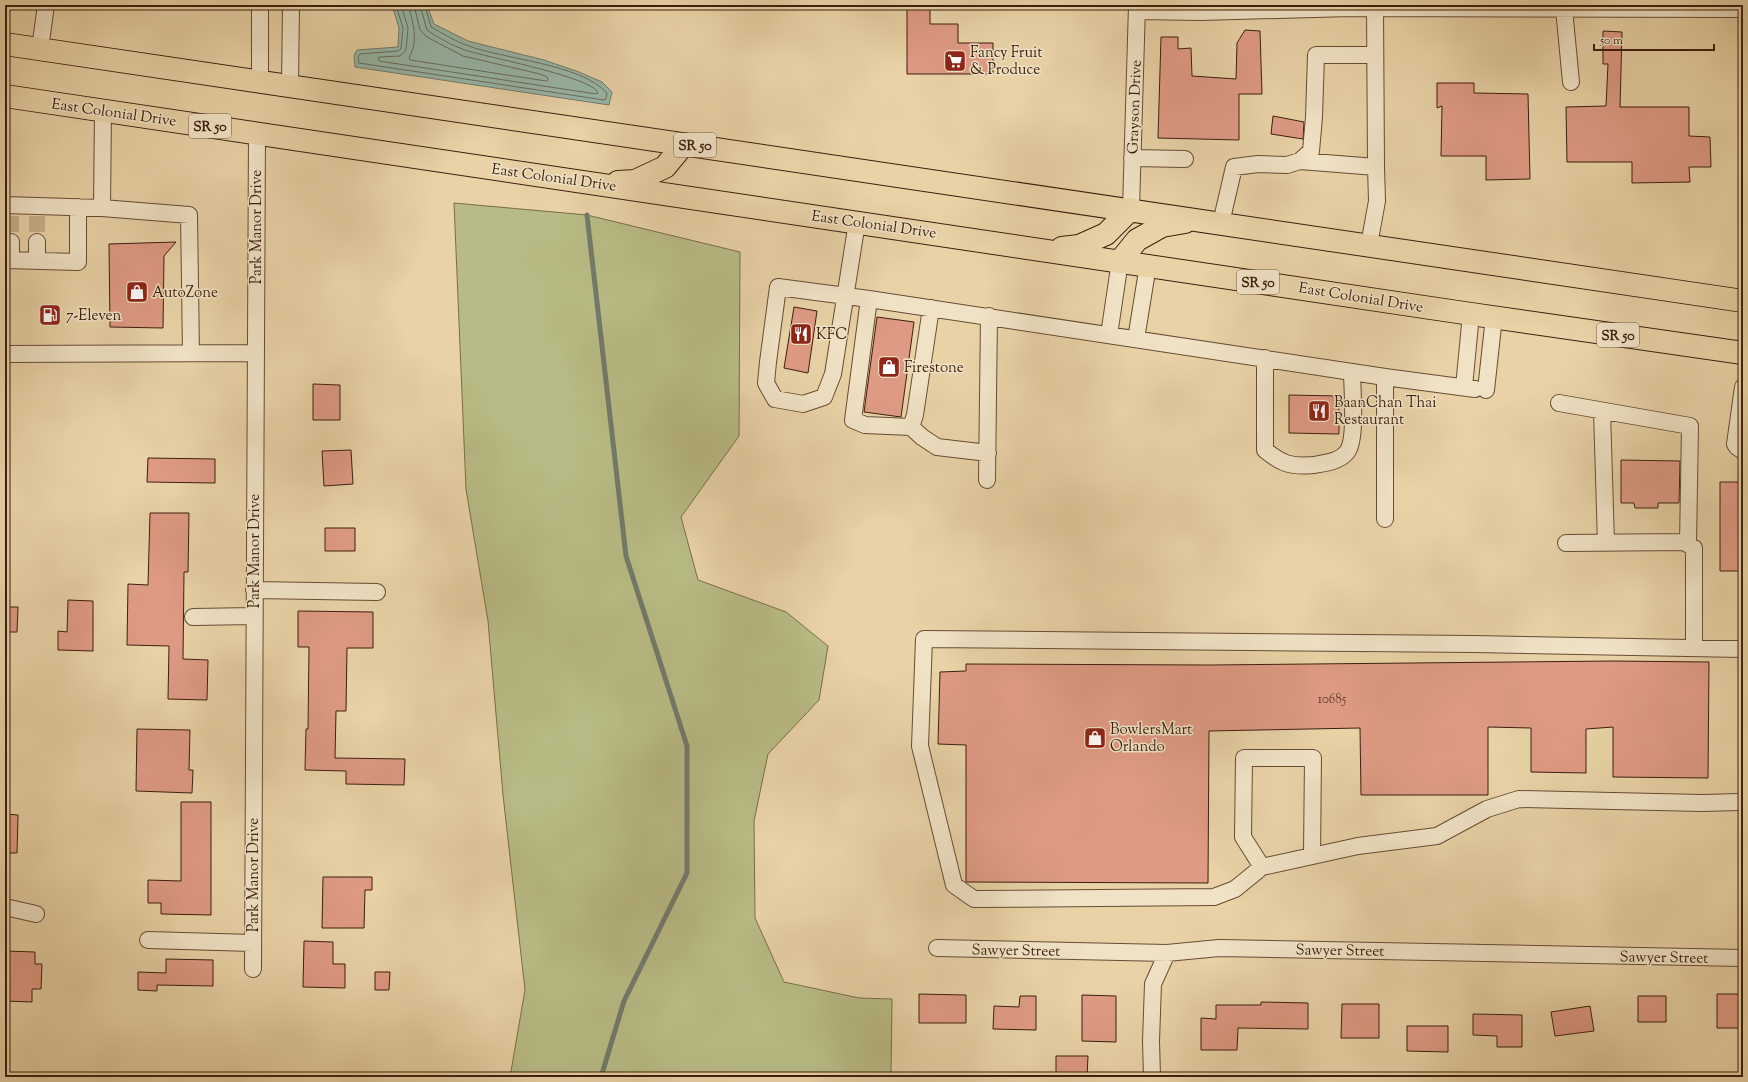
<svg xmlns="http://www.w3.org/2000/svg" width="1748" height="1082" viewBox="0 0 1748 1082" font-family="'Sorts Mill Goudy',serif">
<rect width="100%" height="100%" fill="#e8d2a6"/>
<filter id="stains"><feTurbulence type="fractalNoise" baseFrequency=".005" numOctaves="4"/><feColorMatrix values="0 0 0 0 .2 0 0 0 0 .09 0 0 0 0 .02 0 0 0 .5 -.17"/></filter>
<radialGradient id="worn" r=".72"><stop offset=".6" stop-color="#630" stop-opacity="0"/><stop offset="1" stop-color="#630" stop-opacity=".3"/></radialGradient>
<!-- green -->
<path fill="#b8bb85" stroke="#7a6d49" d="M 454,203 L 587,215 L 740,252 L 739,436 L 681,517 L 698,580 L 786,612 L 828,646 L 819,700 L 768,754 L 754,821 L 755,918 L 784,982 L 859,998 L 892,999 L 891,1077 L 510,1077 L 525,990 L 503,795 L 488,621 L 466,489 Z"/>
<!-- water -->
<path fill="#97b7a9" stroke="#737a6b" d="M 392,5 L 427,5 L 434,24 L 468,41 L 544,60 L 579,72 L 602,82 L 612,92 L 609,105 L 355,67 L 354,56 L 357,50 L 398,47 L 399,28 Z"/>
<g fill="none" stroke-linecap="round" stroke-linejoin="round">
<!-- shore -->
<path stroke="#6a6b5b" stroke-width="1" d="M 396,5 L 403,28 L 401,49 L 398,51 L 360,54 L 358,57 L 359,63 L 604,100 L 606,99 L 607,93 C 579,63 505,60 466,45 C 455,41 442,33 431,27 L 425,5
M 401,5 L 408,28 L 406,50 L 400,56 L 379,57 L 378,59 L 379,61 L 596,94 L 598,93 C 593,77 485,57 465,50 C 453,46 437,37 427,30 L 420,5
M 408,5 C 413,21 419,42 409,57 L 410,60 L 546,81 L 548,80 L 547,77 L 540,74 L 463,56 L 427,37 L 420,30 L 414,5"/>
<!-- stream -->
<path stroke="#737a6b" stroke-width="5" d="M 587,215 L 626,556 L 687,746 L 687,873 L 624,1001 L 601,1077"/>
</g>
<!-- building -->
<path fill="#de9a83" stroke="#3c1f0d" d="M 907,5 L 930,5 L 930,24 L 958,24 L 958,43 L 993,43 L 993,74 L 907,74 Z
M 1245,30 L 1260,31 L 1262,94 L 1239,94 L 1239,140 L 1158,138 L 1161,37 L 1178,37 L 1178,49 L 1191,48 L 1192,76 L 1236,79 L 1237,43 Z
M 1603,31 L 1622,32 L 1620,107 L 1689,107 L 1689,136 L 1710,137 L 1711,167 L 1689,167 L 1690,182 L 1632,183 L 1632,162 L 1567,162 L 1566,107 L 1606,106 L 1608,64 L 1603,64 Z
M 1437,83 L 1474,83 L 1474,93 L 1528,94 L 1530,179 L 1486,180 L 1486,156 L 1441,156 L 1442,106 L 1437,108 Z
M 1273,116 L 1304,122 L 1303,139 L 1271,134 Z
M 176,242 L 164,256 L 163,328 L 110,327 L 109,244 Z
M 794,307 L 817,311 L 808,373 L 784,368 Z
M 877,317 L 914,322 L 901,417 L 864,412 Z
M 313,384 L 340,385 L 340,420 L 313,420 Z
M 1289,395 L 1339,396 L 1339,434 L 1289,433 Z
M 351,450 L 353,484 L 324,486 L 322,451 Z
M 148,458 L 215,459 L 215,483 L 147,482 Z
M 1621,460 L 1680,461 L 1679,503 L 1658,503 L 1658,508 L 1635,508 L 1634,503 L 1621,503 Z
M 1720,482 L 1743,482 L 1743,571 L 1720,571 Z
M 150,513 L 189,513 L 188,572 L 184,572 L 183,659 L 208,660 L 207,700 L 168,699 L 169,646 L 127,645 L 128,584 L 148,585 Z
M 325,528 L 355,528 L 355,551 L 325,551 Z
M 68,600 L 93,601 L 93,651 L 58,650 L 58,631 L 67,632 Z
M 5,607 L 18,607 L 17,632 L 5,632 Z
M 298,611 L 373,612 L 373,648 L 347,648 L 346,711 L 336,711 L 335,758 L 405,759 L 404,785 L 346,784 L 346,771 L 305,770 L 306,729 L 308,729 L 309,647 L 298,647 Z
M 1614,661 L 1709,662 L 1708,778 L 1613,777 L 1613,727 L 1586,729 L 1586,773 L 1531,772 L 1531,728 L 1488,727 L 1488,795 L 1361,795 L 1360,728 L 1209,731 L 1208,883 L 966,882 L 966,745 L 938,744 L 940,672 L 966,671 L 966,664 L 1210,665 Z
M 137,729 L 190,730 L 189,770 L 193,770 L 192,793 L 136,791 Z
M 181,802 L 211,802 L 211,915 L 161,914 L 161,903 L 148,903 L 148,880 L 181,881 Z
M 5,814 L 18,815 L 17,853 L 5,853 Z
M 323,877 L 372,877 L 372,890 L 365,890 L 364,928 L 322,928 Z
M 304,941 L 333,942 L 333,964 L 345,964 L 345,988 L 303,987 Z
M 5,951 L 35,952 L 35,964 L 42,964 L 41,989 L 32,989 L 32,1002 L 5,1001 Z
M 166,959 L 213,960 L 213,986 L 157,985 L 157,991 L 138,990 L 138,972 L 166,973 Z
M 375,972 L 390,972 L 389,990 L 375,990 Z
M 919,994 L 966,995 L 966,1023 L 919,1023 Z
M 1717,994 L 1739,994 L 1739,1028 L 1717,1028 Z
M 1082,995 L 1116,996 L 1116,1042 L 1082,1041 Z
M 1020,996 L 1036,996 L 1036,1030 L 993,1029 L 994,1006 L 1019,1007 Z
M 1638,996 L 1666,996 L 1666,1022 L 1638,1022 Z
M 1261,1002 L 1308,1003 L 1308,1029 L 1238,1028 L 1237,1050 L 1201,1050 L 1201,1018 L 1216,1019 L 1216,1005 L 1261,1005 Z
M 1342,1004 L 1379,1004 L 1379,1038 L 1341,1038 Z
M 1590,1006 L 1594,1031 L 1555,1036 L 1551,1012 Z
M 1473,1014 L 1522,1015 L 1522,1047 L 1497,1047 L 1497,1036 L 1473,1035 Z
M 1407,1026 L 1448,1026 L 1448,1052 L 1407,1051 Z
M 1056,1056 L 1088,1056 L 1087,1077 L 1056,1077 Z"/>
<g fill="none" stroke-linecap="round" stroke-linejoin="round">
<!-- minor-tunnel -->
<path stroke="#c6ae87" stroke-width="16" stroke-dasharray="16 8" stroke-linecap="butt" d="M 11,216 L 11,242
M 37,216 L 37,242"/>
<!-- minor casing -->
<g stroke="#674c33" stroke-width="18">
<path id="minor" d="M 1375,8 L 1376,167
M 1564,9 L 1571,82
M 1137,11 L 1200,12 L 1350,8 L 1743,9
M 40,49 L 46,5
M 260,82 L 260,5
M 290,86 L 291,5
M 103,110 L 102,208 L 189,215 L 191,353
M 1132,158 L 1185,159
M 1300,161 L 1376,167 L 1377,201 L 1369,245
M 5,205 L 102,208
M 1131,209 L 1137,5
M 857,222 L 833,374 L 824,397 L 803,404 L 775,399 L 766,383 L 768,362 L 778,287 L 869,299 L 1385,377 L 1475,389
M 1221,223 L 1234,167 L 1258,164 L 1287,165 L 1300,161 L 1311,151 L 1314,117 L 1316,55 L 1375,55
M 11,242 L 11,260
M 5,260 L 78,262 L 78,207
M 37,261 L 37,242
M 869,299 L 853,420 L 865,425 L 911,427 L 915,415 L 931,308
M 1109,335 L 1120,261
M 1136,339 L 1148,265
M 5,354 L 255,353
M 1265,358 L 1265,450 C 1282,464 1291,467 1313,465 C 1325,463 1339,462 1347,452 C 1357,440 1352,388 1352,372
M 1464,387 L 1471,314
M 1743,387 L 1735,444 L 1737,447 L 1743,451
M 1486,390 L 1494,317
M 1559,403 L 1690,426 L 1688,544
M 1602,411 L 1606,543
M 911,427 L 922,437 L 937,447 L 988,453
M 987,480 L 989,316
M 1385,519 L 1385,377
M 1566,543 L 1684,542 L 1694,548 L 1694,648
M 254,590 L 377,592
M 193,617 L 254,616
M 1740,802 L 1702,803 L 1519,799 L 1487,809 L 1437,836 L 1358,846 L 1262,867 L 1235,889 L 1214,897 L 974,899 L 954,885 L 920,746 L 924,639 L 1474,644 L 1743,649
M 1262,867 L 1243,837 L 1244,758 L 1313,758 L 1312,856
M 5,907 L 36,914
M 148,940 L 253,943
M 937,948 L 1167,953 L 1219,948 L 1743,958
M 253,969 L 257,133
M 1152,1077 L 1151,1041 L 1153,984 L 1167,953"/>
</g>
<!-- highway casing -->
<g stroke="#3c1f0d" stroke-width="24">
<path id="highway" d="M 5,44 L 1743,301
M 5,96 L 1471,314 L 1743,353
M 618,182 L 635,181 L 665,167 L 684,144
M 1062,248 L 1079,246 L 1106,234 L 1131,209
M 1120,261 L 1137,240 L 1162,226 L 1185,222"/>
</g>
<!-- minor -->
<use href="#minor" stroke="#f0e2c5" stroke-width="16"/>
<!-- highway -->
<use href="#highway" stroke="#e8d2a6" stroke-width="22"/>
</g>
<!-- icons -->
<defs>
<g id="supermarket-square" transform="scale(1.15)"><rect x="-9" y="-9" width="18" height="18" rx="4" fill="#8f2418" stroke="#f0e2c5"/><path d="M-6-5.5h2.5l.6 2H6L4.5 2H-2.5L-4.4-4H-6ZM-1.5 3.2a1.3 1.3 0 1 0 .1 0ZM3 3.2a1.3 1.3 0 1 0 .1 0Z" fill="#fff"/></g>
<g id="shop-square" transform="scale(1.15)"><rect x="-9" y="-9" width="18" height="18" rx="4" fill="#8f2418" stroke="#f0e2c5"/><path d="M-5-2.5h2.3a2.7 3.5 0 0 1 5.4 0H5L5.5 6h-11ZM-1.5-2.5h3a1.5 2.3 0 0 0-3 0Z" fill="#fff"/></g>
<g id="fuel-square" transform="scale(1.15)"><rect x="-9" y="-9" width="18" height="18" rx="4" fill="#8f2418" stroke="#f0e2c5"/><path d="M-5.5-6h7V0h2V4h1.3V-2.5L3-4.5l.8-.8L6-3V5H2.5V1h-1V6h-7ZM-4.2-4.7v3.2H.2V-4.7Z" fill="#fff"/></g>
<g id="restaurant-square" transform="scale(1.15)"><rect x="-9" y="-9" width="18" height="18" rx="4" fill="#8f2418" stroke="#f0e2c5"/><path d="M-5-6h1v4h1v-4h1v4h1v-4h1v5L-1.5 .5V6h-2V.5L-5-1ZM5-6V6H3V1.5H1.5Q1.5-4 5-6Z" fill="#fff"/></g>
</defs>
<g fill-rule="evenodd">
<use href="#supermarket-square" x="955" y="61"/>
<use href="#shop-square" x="137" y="292"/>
<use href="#fuel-square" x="50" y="315"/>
<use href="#restaurant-square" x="801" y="334"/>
<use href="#shop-square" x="889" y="367"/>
<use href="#restaurant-square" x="1319" y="411"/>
<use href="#shop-square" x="1095" y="738"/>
</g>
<g text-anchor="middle" stroke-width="3" stroke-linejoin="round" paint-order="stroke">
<!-- number labels -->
<g font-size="13" fill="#643e2a">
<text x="1332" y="703">10685</text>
</g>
<!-- shield labels -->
<g fill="#f0e2c5" stroke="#725a44" stroke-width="1">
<rect x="189" y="114" width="42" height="24" rx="3"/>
<rect x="674" y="133" width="42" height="24" rx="3"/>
<rect x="1237" y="270" width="42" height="24" rx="3"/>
<rect x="1597" y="323" width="42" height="24" rx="3"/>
</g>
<g font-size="14" font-weight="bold" fill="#3c1f0d">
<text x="210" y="131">SR 50</text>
<text x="695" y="150">SR 50</text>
<text x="1258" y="287">SR 50</text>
<text x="1618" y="340">SR 50</text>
</g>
<!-- poi labels -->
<g font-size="15" fill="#3c1f0d" stroke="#f0e2c5" text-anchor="start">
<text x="970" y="57">Fancy Fruit<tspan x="970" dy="17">&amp; Produce</tspan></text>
<text x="152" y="297">AutoZone</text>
<text x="66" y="320">7-Eleven</text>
<text x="816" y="339">KFC</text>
<text x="904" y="372">Firestone</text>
<text x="1334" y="407">BaanChan Thai<tspan x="1334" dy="17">Restaurant</tspan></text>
<text x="1110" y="734">BowlersMart<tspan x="1110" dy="17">Orlando</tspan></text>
</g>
<!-- street labels -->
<g font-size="15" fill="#3c1f0d" stroke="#f0e2c5">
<text transform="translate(1134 107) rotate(-88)" y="5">Grayson Drive</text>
<text transform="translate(114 112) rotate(8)" y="5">East Colonial Drive</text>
<text transform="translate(554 177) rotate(8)" y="5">East Colonial Drive</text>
<text transform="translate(874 224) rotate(8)" y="5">East Colonial Drive</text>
<text transform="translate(256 227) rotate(-90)" y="5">Park Manor Drive</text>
<text transform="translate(1361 297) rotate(9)" y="5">East Colonial Drive</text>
<text transform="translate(254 551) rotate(-90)" y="5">Park Manor Drive</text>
<text transform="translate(253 875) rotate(-90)" y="5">Park Manor Drive</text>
<text transform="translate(1016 950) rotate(1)" y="5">Sawyer Street</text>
<text transform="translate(1340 950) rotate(1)" y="5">Sawyer Street</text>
<text transform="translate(1664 957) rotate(1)" y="5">Sawyer Street</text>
</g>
</g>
<!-- margin -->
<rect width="1748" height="1082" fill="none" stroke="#e8d2a6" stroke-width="20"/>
<rect x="6" y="6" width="1736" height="1070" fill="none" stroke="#3c1f0d" stroke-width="2"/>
<rect x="10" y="10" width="1728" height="1062" fill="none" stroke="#3c1f0d"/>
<!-- scale -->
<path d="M1594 44v6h120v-6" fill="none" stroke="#3c1f0d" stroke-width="2"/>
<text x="1600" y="44" font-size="12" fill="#3c1f0d" stroke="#f0e2c5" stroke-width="3" paint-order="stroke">50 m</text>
<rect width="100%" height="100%" filter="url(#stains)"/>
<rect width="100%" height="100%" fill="url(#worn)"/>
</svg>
